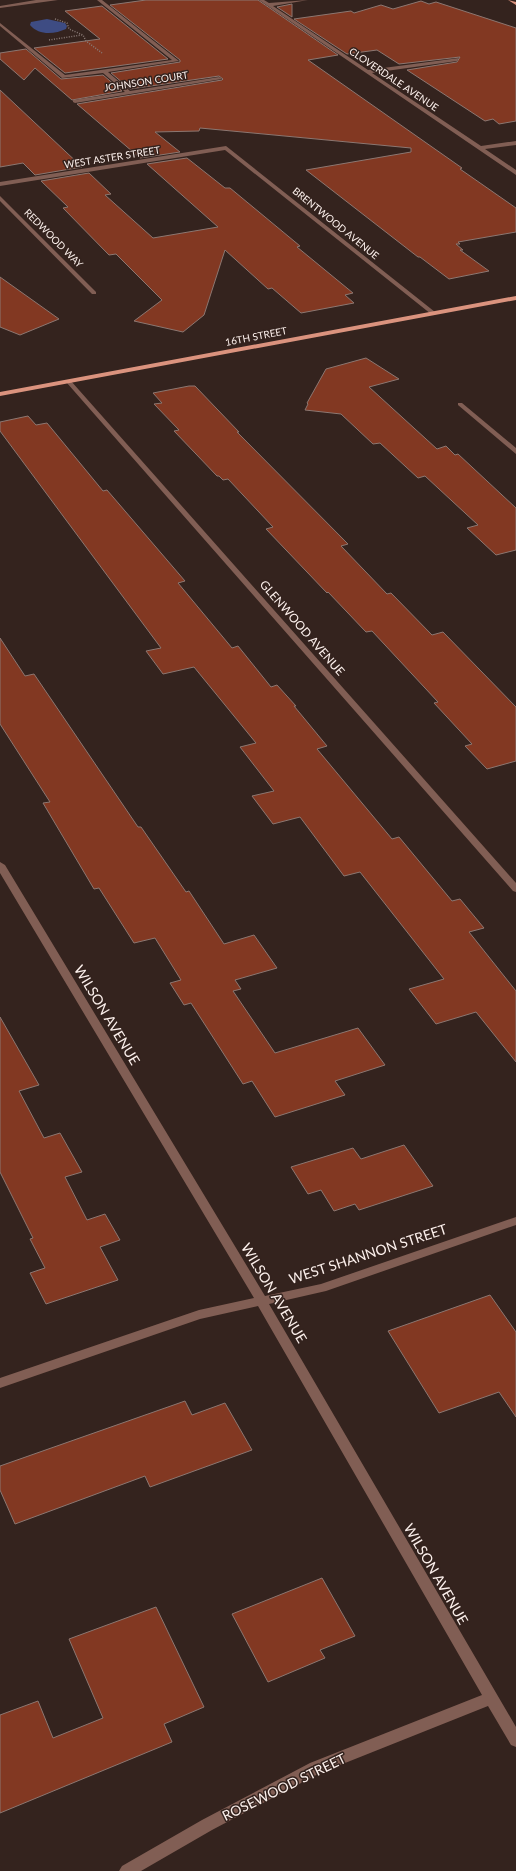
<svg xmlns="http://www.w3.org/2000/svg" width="516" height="1871" viewBox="0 0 516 1871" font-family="Lato,sans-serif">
<rect width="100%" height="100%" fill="#34231e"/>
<!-- green -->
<path fill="#3e4c83" d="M 47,19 L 65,23 L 67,26 L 66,29 C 55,34 39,36 30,25 L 31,22 Z"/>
<!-- building -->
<path fill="#823822" stroke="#8c7771" d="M 146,0 L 258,0 L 338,55 L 308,60 L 462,168 L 460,169 L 516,208 L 516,232 L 458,242 L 460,244 L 456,244 L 463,250 L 460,250 L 489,271 L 449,279 L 420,257 L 418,257 L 306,170 L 411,152 L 411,148 L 200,128 L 199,131 L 155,132 L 180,152 L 140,158 L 77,104 L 222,80 L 223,79 L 219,76 L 130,89 L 111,73 L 180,62 L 180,60 L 110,5 Z
M 421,1 L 429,4 L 436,2 L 516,28 L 516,121 L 499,124 L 493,119 L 485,121 L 407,70 L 457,62 L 460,57 L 399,64 L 377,50 L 347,54 L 294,19 L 351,11 L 354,13 L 381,5 L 393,9 Z
M 292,4 L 292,17 L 277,7 Z
M 102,6 L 168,59 L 65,73 L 34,48 L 100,39 L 65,11 Z
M 26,49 L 61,79 L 103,75 L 122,91 L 72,100 L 35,68 L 24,80 L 0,59 L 0,53 Z
M 0,90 L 82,167 L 35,175 L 23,163 L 0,167 Z
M 187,158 L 225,188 L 230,188 L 300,246 L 297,247 L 353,293 L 345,295 L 354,303 L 301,313 L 272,288 L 268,289 L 225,250 L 204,315 L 183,332 L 134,321 L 162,300 L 116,254 L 109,255 L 63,208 L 68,207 L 41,181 L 89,173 L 111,194 L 105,195 L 153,238 L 218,227 L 147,164 Z
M 0,277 L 59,319 L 20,335 L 0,327 Z
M 366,358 L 399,379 L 369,387 L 437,449 L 446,446 L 455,455 L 458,454 L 516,508 L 516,550 L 496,555 L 467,528 L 478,525 L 425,476 L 418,478 L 380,443 L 373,444 L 341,414 L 305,410 L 308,404 L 307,403 L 326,369 Z
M 189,386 L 195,386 L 239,432 L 237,432 L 348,544 L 341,546 L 387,594 L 391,593 L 432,635 L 443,632 L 516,707 L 516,761 L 487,769 L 465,746 L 472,744 L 434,703 L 438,702 L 372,631 L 366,632 L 328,592 L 327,593 L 266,529 L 273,527 L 228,479 L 223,480 L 219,476 L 217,476 L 174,431 L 179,430 L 154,404 L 162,403 L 153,393 Z
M 28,416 L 36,425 L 47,423 L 103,491 L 107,490 L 185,581 L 178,583 L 232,648 L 238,646 L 271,687 L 277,685 L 296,706 L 294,706 L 327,746 L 317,749 L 392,839 L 399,837 L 452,901 L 460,899 L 484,928 L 469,932 L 516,991 L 516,1062 L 476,1012 L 436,1024 L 409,989 L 444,979 L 360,872 L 344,876 L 300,817 L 273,824 L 252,796 L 274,791 L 240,747 L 256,743 L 194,667 L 163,674 L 146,651 L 161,648 L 0,431 L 0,422 Z
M 0,638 L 25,676 L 34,674 L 138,827 L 141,827 L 186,892 L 189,891 L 224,944 L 254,935 L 277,968 L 235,980 L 241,989 L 233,991 L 275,1053 L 358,1028 L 385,1065 L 335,1081 L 345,1095 L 275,1117 L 252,1081 L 243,1084 L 191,1003 L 184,1005 L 170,983 L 181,980 L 155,938 L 134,943 L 99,888 L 94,889 L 43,803 L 50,802 L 0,724 Z
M 0,1017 L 39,1085 L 19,1091 L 44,1138 L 60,1133 L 82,1172 L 65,1177 L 87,1220 L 105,1214 L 120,1240 L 100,1247 L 118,1280 L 46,1304 L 30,1273 L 45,1268 L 30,1239 L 33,1238 L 0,1172 Z
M 404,1145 L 433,1186 L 359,1210 L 355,1204 L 334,1211 L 321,1190 L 308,1194 L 291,1167 L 353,1148 L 361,1159 Z
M 490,1295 L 516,1332 L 516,1417 L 499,1392 L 439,1413 L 388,1331 Z
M 185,1401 L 192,1415 L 225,1403 L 252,1450 L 150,1487 L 145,1476 L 15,1524 L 0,1490 L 0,1466 Z
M 322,1578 L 355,1636 L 320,1650 L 325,1658 L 268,1682 L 232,1614 Z
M 156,1607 L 204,1707 L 164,1724 L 172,1742 L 0,1813 L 0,1715 L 38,1701 L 53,1738 L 103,1718 L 69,1639 Z"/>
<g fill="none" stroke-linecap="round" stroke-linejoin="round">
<!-- path -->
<path stroke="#897a76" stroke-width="1.5" stroke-dasharray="1 1.5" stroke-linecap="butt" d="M 55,19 L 67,23 L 69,29 L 83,35 L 86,41 L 102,53
M 49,40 L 82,35"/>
<!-- minor -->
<path fill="#815e54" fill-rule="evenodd" d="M 36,0 L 58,0 L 0,8 L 0,6 Z
M 97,0 L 102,0 L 179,61 L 108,72 L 130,91 L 219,77 L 222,79 L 75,103 L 73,102 L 73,100 L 125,92 L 103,73 L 62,78 L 0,26 L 0,23 L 65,75 L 172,60 Z
M 259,0 L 264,0 L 269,3 L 308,0 L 273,6 L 368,70 L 459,58 L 457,61 L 372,73 L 481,146 L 516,141 L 516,145 L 485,149 L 516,170 L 516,175 Z
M 226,146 L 435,312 L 435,314 L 431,314 L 225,150 L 0,186 L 0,182 Z
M 0,196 L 96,292 L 96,294 L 92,294 L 0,201 Z
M 67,381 L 71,381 L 516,883 L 516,892 L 513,891 L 67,383 Z
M 458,403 L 462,403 L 516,448 L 516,454 L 458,405 Z
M 0,862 L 5,865 L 265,1296 L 321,1284 L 516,1217 L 516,1225 L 326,1291 L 269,1304 L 516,1727 L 516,1747 L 511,1745 L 488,1706 L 320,1773 L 212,1830 L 141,1871 L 119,1871 L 122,1866 L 202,1820 L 310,1763 L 482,1695 L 258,1306 L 200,1319 L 0,1388 L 0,1378 L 199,1310 L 254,1298 L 0,873 Z"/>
<!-- major -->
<path fill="#db937e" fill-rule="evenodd" d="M 508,0 L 516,2 L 516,5 Z
M 516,296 L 516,300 L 0,396 L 0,392 Z"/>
</g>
<g text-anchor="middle" stroke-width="3" stroke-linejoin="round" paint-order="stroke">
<!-- far-street labels -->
<g font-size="10" fill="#fcf0ec" stroke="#34231e">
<text transform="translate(394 79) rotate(34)" y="4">CLOVERDALE AVENUE</text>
<text transform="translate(146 81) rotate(-9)" y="4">JOHNSON COURT</text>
<text transform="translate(112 157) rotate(-9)" y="4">WEST ASTER STREET</text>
<text transform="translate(336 223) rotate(39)" y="4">BRENTWOOD AVENUE</text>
<text transform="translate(54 238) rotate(45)" y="4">REDWOOD WAY</text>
<text transform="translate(256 336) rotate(-11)" y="4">16TH STREET</text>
</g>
<!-- street labels -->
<g font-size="12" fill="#fcf0ec" stroke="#34231e">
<text transform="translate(302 628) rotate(49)" y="4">GLENWOOD AVENUE</text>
</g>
<!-- near-street labels -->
<g font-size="14" fill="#fcf0ec" stroke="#34231e">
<text transform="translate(107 1015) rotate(59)" y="5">WILSON AVENUE</text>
<text transform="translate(368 1254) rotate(-18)" y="5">WEST SHANNON STREET</text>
<text transform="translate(274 1293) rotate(59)" y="5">WILSON AVENUE</text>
<text transform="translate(436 1574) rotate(60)" y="5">WILSON AVENUE</text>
<text transform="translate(284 1787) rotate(-26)" y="5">ROSEWOOD STREET</text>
</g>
</g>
</svg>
